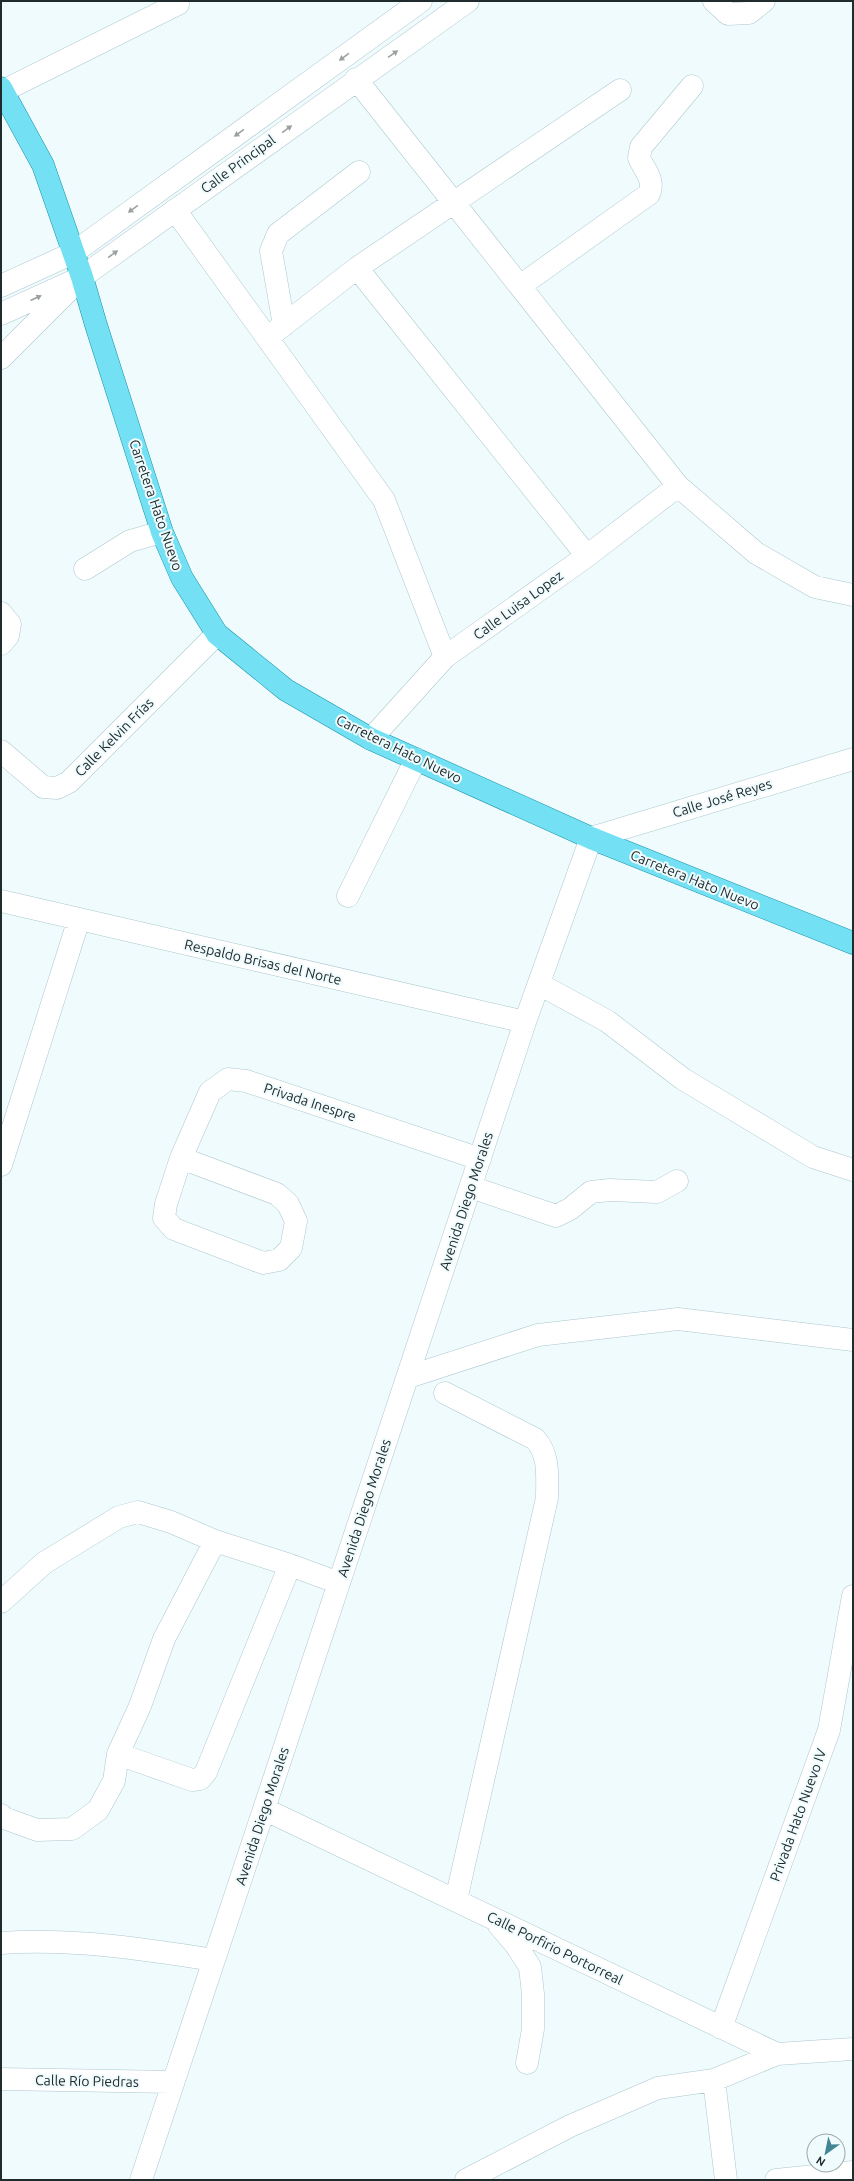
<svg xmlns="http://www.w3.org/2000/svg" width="854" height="2181" viewBox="0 0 854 2181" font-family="Ubuntu,sans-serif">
<rect width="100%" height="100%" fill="#effbfd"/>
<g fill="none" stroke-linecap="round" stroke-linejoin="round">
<!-- minor casing -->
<g stroke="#acc8cf" stroke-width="23">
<path id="minor" d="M 714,1 L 728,14 L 749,13 L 764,1
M 356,79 L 678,486 L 756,553 L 815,587 L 853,595
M 3,91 L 178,4
M 175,210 L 384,500 L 445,657
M 357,268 L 587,556
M 1,286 L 73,253 L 421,1
M 520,286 L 649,194 C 655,180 645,171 639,158 L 641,147 L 692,86
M 1,314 L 82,277 L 468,1
M 284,325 L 271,251 L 278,234 L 359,172
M 267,338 L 357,268 L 620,90
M 1,358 L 73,286
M 85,569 L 130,541 L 162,532
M 1,613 L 10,624 L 8,636 L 1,644
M 371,739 L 445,657 L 587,556 L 678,486
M 1,751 L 43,787 L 57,788 L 69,782 L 217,634
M 348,896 L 416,759
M 1,901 L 525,1022
M 539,984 L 607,1021 L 683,1079 L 813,1157 L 853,1170
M 181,1158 L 277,1194 L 288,1204 L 296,1221 L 291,1248 L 279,1260 L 263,1263 L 174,1229 L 164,1218 L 166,1204 L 181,1158 L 210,1092 L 228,1079 L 246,1081 L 480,1159
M 1,1165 L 79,919
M 471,1187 L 556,1216 L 570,1209 L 591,1192 L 610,1190 L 657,1192 L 677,1181
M 408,1377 L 538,1335 L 678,1319 L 853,1340
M 445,1393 L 535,1439 C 550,1455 547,1477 547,1498 L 456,1900
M 1,1602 L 44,1563 L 119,1517 L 138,1512 L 171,1522 L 215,1541 L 290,1565 L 339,1583
M 118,1754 L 192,1780 L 200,1779 L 206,1772 L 290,1565
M 264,1809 L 777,2054 L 853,2049
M 1,1815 L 4,1818 L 37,1830 L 72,1829 L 98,1810 L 114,1781 L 118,1754 L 140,1706 L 164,1639 L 215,1541
M 498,1924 L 516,1945 L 530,1967 L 533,1994 L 533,2029 L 527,2063
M 1,1943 C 72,1938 144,1949 214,1960
M 721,2028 L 829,1730 L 853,1596
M 1,2079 L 173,2082
M 714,2080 L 726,2180
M 141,2180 L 525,1022 L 591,838 L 853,759
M 466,2180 L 570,2126 L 658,2088 L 714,2080 L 777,2054
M 776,2180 L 853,2172"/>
</g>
<!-- major casing -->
<g stroke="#1994a9" stroke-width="23">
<path id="major" d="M 1,88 L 43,165 L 82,277 L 96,325 L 162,532 L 182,578 L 217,634 L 286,690 L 371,739 L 591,838 L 853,943"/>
</g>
<!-- minor -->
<use href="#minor" stroke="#fff" stroke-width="22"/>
<!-- major -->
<use href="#major" stroke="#73e0f3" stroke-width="22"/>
</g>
<!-- one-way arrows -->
<defs><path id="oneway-solid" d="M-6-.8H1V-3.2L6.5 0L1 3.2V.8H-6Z"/></defs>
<g fill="#9ba0a1">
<use href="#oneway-solid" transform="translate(393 54) rotate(-35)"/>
<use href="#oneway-solid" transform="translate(344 57) rotate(144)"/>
<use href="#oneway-solid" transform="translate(287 129) rotate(-36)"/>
<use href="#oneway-solid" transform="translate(239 133) rotate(144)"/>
<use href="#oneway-solid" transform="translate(133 209) rotate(144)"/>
<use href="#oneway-solid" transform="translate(113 254) rotate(-36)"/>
<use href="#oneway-solid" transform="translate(36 298) rotate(-25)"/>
</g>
<g text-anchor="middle" stroke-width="4" stroke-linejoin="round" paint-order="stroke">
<!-- street labels -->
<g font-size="14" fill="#202b2e" stroke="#effbfd">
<text transform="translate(238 164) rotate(-36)" y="5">Calle Principal</text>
<text transform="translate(156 505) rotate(71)" y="5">Carretera Hato Nuevo</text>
<text transform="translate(518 605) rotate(-36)" y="5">Calle Luisa Lopez</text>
<text transform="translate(114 737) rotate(-45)" y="5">Calle Kelvin Frías</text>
<text transform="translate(399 749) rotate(26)" y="5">Carretera Hato Nuevo</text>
<text transform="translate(722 798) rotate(-17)" y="5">Calle José Reyes</text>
<text transform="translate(695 880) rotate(22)" y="5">Carretera Hato Nuevo</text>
<text transform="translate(263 962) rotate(13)" y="5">Respaldo Brisas del Norte</text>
<text transform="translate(310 1102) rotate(18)" y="5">Privada Inespre</text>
<text transform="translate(466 1201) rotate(-72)" y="5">Avenida Diego Morales</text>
<text transform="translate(364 1508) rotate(-72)" y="5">Avenida Diego Morales</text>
<text transform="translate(798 1815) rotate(-70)" y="5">Privada Hato Nuevo IV</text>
<text transform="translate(262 1816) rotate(-72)" y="5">Avenida Diego Morales</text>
<text transform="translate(555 1948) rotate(26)" y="5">Calle Porfirio Portorreal</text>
<text transform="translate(87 2081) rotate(1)" y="5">Calle Río Piedras</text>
</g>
</g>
<!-- border -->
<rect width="854" height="2181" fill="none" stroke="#202b2e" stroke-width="4"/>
<!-- north arrow -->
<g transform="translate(826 2153) rotate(213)"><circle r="19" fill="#effbfd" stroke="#9ca8aa"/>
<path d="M0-3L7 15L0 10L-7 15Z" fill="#428594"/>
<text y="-6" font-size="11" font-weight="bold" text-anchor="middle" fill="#202b2e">N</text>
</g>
</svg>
